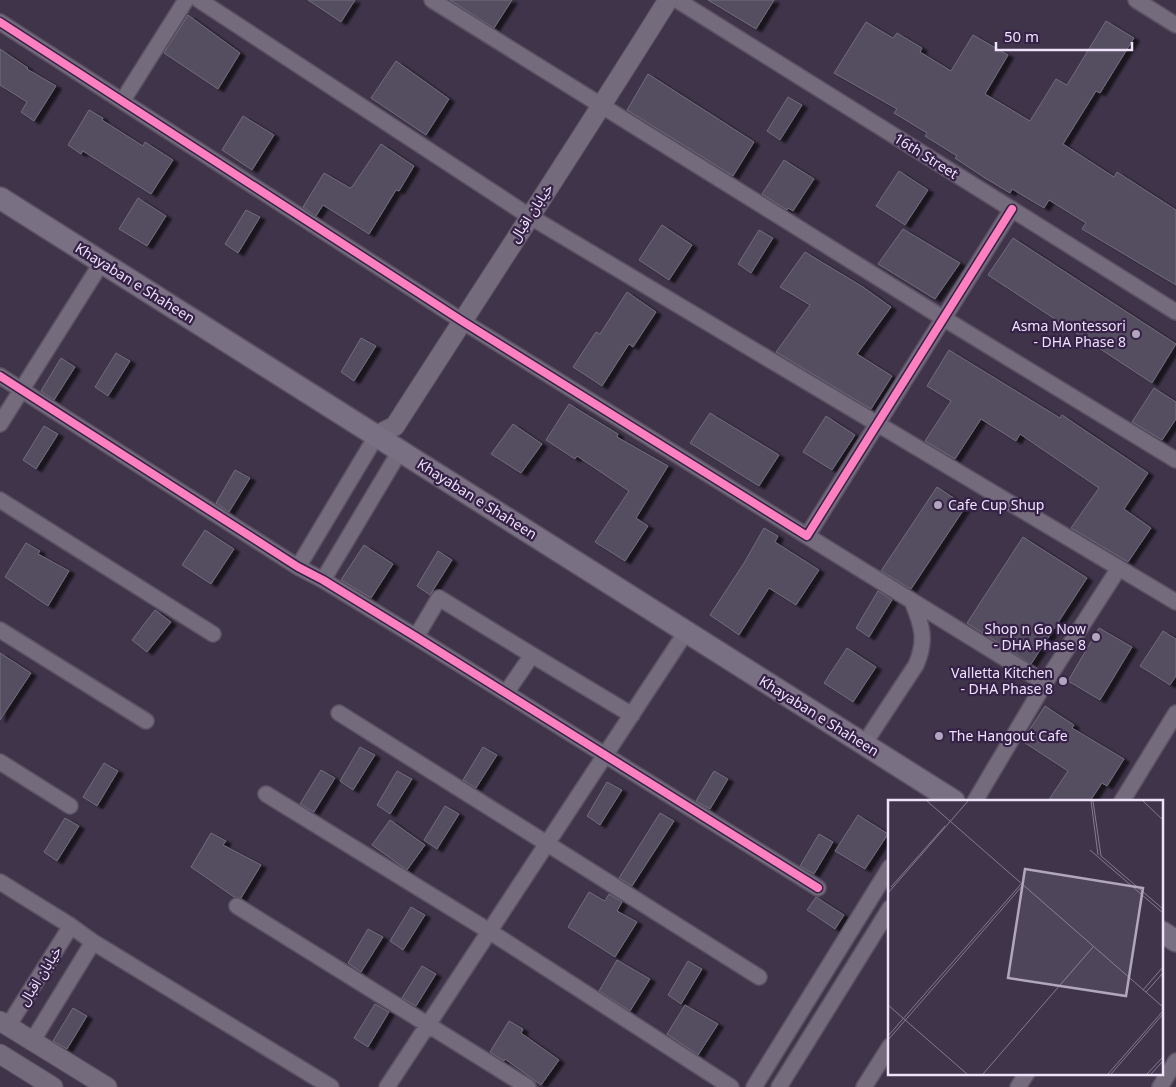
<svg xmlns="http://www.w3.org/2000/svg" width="1176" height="1087" viewBox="0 0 1176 1087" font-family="Georgia,'Noto Sans Arabic',serif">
<defs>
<filter id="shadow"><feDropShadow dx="5.5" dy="3" stdDeviation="1" flood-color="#0009"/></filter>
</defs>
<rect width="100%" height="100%" fill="#3f3449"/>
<!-- building -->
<path fill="#544e60" stroke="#726c7e" filter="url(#shadow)" d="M 308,0 L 355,0 L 341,22 Z
M 450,0 L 512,0 L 494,28 Z
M 708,0 L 774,0 L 756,29 Z
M 188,15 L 240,53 L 218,89 L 164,53 Z
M 1106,21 L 1134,38 L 1100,93 L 1096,91 L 1063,144 L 1114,177 L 1117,172 L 1176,210 L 1176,285 L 1082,229 L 1086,223 L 1049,200 L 1044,208 L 1012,189 L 1010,193 L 985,178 L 955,158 L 957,156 L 925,136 L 927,133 L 894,113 L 897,109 L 834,73 L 866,22 L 893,38 L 897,33 L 922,48 L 920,52 L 951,71 L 973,35 L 1008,55 L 985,94 L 1030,121 L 1056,79 L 1067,85 Z
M 0,49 L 28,68 L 27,69 L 56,86 L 34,121 L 21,112 L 27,102 L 0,85 Z
M 396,61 L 449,99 L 426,135 L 371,98 Z
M 648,74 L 754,142 L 733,176 L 627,110 Z
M 788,97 L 802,105 L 780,140 L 767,131 Z
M 89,110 L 103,118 L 102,120 L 143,146 L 145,142 L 173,160 L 151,194 L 83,151 L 81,154 L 68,145 Z
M 243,116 L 274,135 L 252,170 L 222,150 Z
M 381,144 L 414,166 L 399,191 L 396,190 L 369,234 L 323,205 L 316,216 L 303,207 L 324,173 L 350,188 L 352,187 Z
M 784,160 L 814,179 L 793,211 L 788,208 L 787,210 L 762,194 Z
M 899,171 L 928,190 L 905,225 L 876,206 Z
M 138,198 L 166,216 L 147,246 L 119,229 Z
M 246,210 L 260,217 L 238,253 L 225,244 Z
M 662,225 L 692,245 L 669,280 L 639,260 Z
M 903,229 L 960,263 L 935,299 L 878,264 Z
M 759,230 L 773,238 L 751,273 L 738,264 Z
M 1013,238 L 1176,344 L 1152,383 L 988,275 Z
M 805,252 L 863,287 L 891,307 L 857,354 L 892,376 L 871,409 L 776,352 L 810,305 L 780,287 Z
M 627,292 L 656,312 L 633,347 L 629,344 L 602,386 L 573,367 L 596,332 L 600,334 Z
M 361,338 L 376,346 L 354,381 L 341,372 Z
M 949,350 L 1060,418 L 1062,415 L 1148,473 L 1124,509 L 1151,528 L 1128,562 L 1071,528 L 1099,488 L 1020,434 L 1016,441 L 981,419 L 955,459 L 925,441 L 951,401 L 927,386 Z
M 116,353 L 130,361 L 108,396 L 95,387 Z
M 61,358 L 75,367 L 54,400 L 41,391 Z
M 1154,388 L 1176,402 L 1176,419 L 1162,440 L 1132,422 Z
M 569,404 L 618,434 L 617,437 L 668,466 L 636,518 L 648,526 L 625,561 L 595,542 L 629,491 L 577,456 L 575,459 L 546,440 Z
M 710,413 L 779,455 L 759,486 L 690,443 Z
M 826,416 L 855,435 L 832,470 L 803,452 Z
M 513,424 L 542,444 L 521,473 L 491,454 Z
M 44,426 L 58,434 L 36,469 L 23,460 Z
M 235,470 L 250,478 L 229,512 L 216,503 Z
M 937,487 L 966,506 L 911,589 L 881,571 Z
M 764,528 L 778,536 L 775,542 L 819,570 L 796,605 L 769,588 L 739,635 L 710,615 L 744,563 Z
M 205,530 L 234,549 L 211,584 L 182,565 Z
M 1023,537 L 1087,578 L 1031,664 L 967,623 Z
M 26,543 L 40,551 L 38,554 L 69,571 L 48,606 L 5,577 Z
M 364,545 L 393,564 L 371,598 L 341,580 Z
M 438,551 L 452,560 L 430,595 L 417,586 Z
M 878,591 L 892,600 L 869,637 L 856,628 Z
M 155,610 L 171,622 L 147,652 L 132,640 Z
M 1099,628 L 1132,647 L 1100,700 L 1068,681 Z
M 1163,631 L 1176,639 L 1176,676 L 1170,685 L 1140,666 Z
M 847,648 L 876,667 L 853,702 L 824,683 Z
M 0,653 L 31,673 L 0,720 Z
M 1045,706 L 1074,725 L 1072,728 L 1124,759 L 1107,786 L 1102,783 L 1090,801 L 1048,801 L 1068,771 L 1022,741 Z
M 360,747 L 375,755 L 353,790 L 340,781 Z
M 483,747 L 497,755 L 476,788 L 463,780 Z
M 104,763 L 118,771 L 97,806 L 83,797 Z
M 321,770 L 335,778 L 314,812 L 300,804 Z
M 397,771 L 412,779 L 390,814 L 377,805 Z
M 714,771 L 728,779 L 710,809 L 696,801 Z
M 607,782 L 622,790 L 600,825 L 587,816 Z
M 445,806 L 459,814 L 437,849 L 424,840 Z
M 660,813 L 674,821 L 632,886 L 619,878 Z
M 858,815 L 888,834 L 865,869 L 835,851 Z
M 65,818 L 79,826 L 57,861 L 44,852 Z
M 390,820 L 425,845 L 407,870 L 372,845 Z
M 211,833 L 226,841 L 223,845 L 261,865 L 241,898 L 234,897 L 191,867 Z
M 819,834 L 833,842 L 814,874 L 800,866 Z
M 589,892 L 605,901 L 609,894 L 622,902 L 617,911 L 637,922 L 615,957 L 568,927 Z
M 816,897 L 844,915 L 835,929 L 807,910 Z
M 411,907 L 425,915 L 403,950 L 390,941 Z
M 368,929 L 383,937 L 361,972 L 348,963 Z
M 617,960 L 650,979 L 630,1011 L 599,991 Z
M 688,961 L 702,969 L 681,1004 L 668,995 Z
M 422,966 L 436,974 L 416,1006 L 402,998 Z
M 375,1004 L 389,1012 L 368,1047 L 354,1038 Z
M 685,1005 L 718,1024 L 698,1055 L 667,1034 Z
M 73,1008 L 87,1016 L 67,1049 L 53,1041 Z
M 509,1021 L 523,1029 L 521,1033 L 559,1060 L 541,1085 L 505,1059 L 504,1061 L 490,1052 Z"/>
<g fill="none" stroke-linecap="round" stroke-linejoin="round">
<!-- minor casing -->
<g stroke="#5b5163" stroke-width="18">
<path id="minor" d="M 199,0 L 529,216 L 1176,602
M 432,0 L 943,318 L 1176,460
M 677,0 L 1176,312
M 1136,0 L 1176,25
M 0,22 L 462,321 L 807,536 L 1012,209
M 123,100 L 186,0
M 0,376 L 298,567 L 323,580 L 416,637 L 818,888
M 0,424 L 102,262
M 0,500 L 213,634
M 807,536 L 1045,683
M 298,567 L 377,435
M 323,580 L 400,451
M 0,630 L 146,721
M 416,637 L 439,598 L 532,655
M 506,693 L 532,655 L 632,715
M 339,713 L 759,977
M 864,744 L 916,665 C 927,640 922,625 912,601
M 0,762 L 70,806
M 266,794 L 489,931 L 731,1087
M 975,801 L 1045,683 L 1119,568
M 1122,801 L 1176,713
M 0,882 L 71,926 L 93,942 L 331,1087
M 237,906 L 528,1087
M 8,1026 L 71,926
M 33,1040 L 93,942
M 387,1087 L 686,632
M 754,1087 L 890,867
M 779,1087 L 890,908
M 864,1087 L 890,1046
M 1018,1087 L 1027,1073
M 1160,1087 L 1176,1061"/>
</g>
<!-- tertiary casing -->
<g stroke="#5b5163" stroke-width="21">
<path id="tertiary" d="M 377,435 L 395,426 C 486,284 579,143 668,0
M 0,1021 L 107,1087
M 0,1054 L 53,1087"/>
</g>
<!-- secondary casing -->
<g stroke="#5b5163" stroke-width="24">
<path id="secondary" d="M 0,198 L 954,801
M 1162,932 L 1176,941"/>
</g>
<!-- minor -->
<use href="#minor" stroke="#746b7c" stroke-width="15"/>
<!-- tertiary -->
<use href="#tertiary" stroke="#746b7c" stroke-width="19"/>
<!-- secondary -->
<use href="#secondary" stroke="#7a7083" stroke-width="21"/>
<!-- cycleway casing -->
<g stroke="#362147" stroke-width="11">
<path id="cycleway" d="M 0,22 L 462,321 L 807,536 L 1012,209
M 0,376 L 298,567 L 323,580 L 416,637 L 818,888"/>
</g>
<!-- cycleway -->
<use href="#cycleway" stroke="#ff80c0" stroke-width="8"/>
</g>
<!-- markers -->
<g fill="#b1a6bd" stroke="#362147" stroke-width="2">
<circle cx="1136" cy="334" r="5"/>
<circle cx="938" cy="505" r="5"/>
<circle cx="1096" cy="637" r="5"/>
<circle cx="1063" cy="681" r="5"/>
<circle cx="939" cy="736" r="5"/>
</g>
<g text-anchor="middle" stroke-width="4.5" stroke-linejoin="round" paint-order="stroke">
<!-- street labels -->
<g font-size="14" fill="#efe3fc" stroke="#362147">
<text transform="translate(926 156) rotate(32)" y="5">16th Street</text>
<text transform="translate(531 213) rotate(-57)" y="5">خیابان اقبال</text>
<text transform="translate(135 283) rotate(32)" y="5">Khayaban e Shaheen</text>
<text transform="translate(477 499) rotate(32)" y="5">Khayaban e Shaheen</text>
<text transform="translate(819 716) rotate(32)" y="5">Khayaban e Shaheen</text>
<text transform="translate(40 976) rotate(-58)" y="5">خیابان اقبال</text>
</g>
<!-- poi labels -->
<g font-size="14" fill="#efe3fc" stroke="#362147" text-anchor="end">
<text x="1126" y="331">Asma Montessori<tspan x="1126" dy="16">- DHA Phase 8</tspan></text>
<text x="948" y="510" text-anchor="start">Cafe Cup Shup</text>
<text x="1086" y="634">Shop n Go Now<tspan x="1086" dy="16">- DHA Phase 8</tspan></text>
<text x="1053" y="678">Valletta Kitchen<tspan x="1053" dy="16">- DHA Phase 8</tspan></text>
<text x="949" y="741" text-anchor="start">The Hangout Cafe</text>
</g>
</g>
<!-- overview -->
<g transform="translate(888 800)">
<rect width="275" height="275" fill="#3f3449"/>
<path fill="none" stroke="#857a91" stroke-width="1" d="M 39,1 L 275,207M 203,1 L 210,55M 205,1 L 213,56M 255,1 L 275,20M 202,50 L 275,113M 213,56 L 275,109M 3,87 L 57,26M 0,93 L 80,1M 255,190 L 275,167M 258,192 L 275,173M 0,205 L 79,274M 0,236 L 134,83M 0,240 L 135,85M 95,274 L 205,147M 220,274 L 275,211M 223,274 L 275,214M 259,274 L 275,257M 263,274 L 275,261"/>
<path fill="#b1a6bd" fill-opacity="0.15" stroke="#b1a6bd" stroke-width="2.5" d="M 137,69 L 255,88 L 238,196 L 120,178 Z"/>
<rect width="275" height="275" fill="none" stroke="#efe3fc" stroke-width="2.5"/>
</g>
<!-- scale -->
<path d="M996 42v8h136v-8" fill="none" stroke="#efe3fc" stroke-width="2.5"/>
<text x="1004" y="42" font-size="15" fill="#efe3fc" stroke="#362147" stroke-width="4" paint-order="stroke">50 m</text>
</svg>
